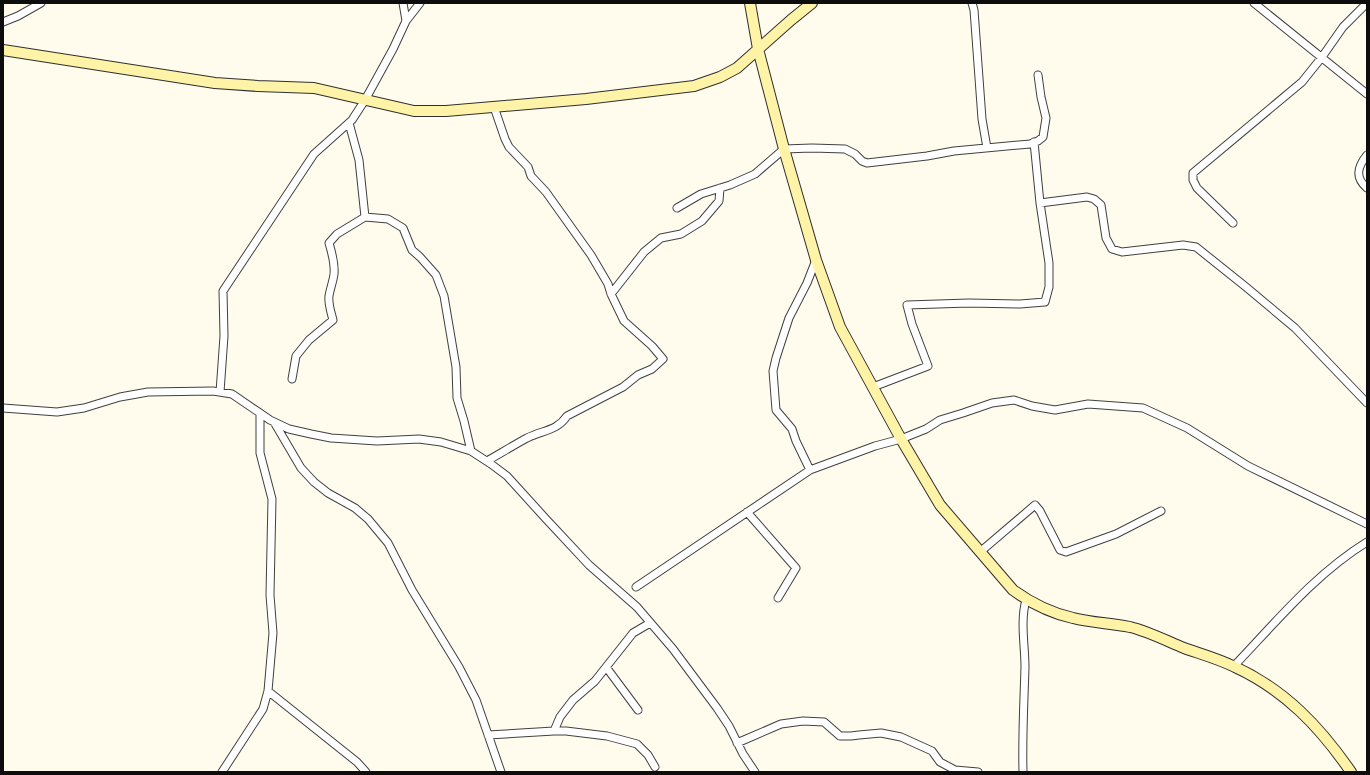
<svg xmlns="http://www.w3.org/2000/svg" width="1370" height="775" viewBox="0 0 1370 775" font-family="'Zilla Slab',serif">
<rect width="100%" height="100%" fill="#fffbed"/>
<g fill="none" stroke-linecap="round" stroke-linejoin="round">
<!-- street casing -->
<g stroke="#404040" stroke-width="9">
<path id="street" d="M 403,3 L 406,21
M 972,3 L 974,10 L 982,119 L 987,148
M 1254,3 L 1367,94
M 3,22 L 18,16 L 41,3
M 1367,155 C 1358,166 1354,177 1367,188
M 1040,203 L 1087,197 L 1094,199 L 1101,205 L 1106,238 L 1112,249 L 1122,252 L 1183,245 L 1196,247 L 1246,287 L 1295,328 L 1367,403
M 677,208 L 701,194 L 730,185 L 755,174 L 784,149 L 812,148 L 845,149 L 855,154 L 862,161 L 867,163 L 927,156 L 954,151 L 1030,144 L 1038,141 L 1043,137 L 1046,118 L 1041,97 L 1038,75
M 365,217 L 388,219 L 403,228 L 412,250 L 420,257 L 436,275 L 444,296 L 456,367 L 457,398 L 464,421 L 471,451
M 1233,223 L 1197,188 L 1193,180 L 1193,173 L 1302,82 L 1322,57 L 1343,27 L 1367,3
M 611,294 L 644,252 L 661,238 L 681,234 L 702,221 L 719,201 L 720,188
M 292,379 L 296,356 L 309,340 L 333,320 C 331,312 328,304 329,296 C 330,289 333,282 334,274 C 335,264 332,253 329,243 L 337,234 L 365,217 L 359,160 L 349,123
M 873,387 L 928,366 L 912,324 L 907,305 L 969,303 L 1020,304 L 1045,302 L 1049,287 L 1049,263 L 1040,203 L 1034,142
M 220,392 L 224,336 L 223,291 L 314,154 L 352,120 L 365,100 L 393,49 L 406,21 L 420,3
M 3,408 L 57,412 L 84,408 L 120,397 L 148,392 L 213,391 L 232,394 L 270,420 L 289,429 L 311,434 L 331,438 L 377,441 L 419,439 L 441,442 L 471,451 L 491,464 L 507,476 L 546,519 L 589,565 L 637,607 L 673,649 L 717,708 L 729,726 L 743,754 L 755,772
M 274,422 L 301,468 L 314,482 L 328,493 L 355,508 L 368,519 L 388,543 L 412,590 L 459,667 L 476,700 L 501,772
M 487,461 C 501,453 514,445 527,438 C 543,430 557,431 567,416 L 623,387 L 638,375 L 652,369 L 663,359 L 652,346 L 624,321 L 611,294 L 608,284 L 591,255 L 546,192 L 531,176 L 528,167 L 509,147 L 505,139 L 494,107
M 810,470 L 796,441 L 792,429 L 776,410 L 773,371 L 776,358 L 789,318 L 807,283 L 816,260
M 747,512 L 796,568 L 778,598
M 980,552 L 1035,505 L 1040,511 L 1060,550 L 1066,552 L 1116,534 L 1161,511
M 636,587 L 810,470 L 875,446 L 901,439 L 926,429 L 940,420 L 963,413 L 992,403 L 1014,400 L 1032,406 L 1055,410 L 1088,404 L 1143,408 L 1187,428 L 1248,466 L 1367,524
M 1234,666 C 1276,622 1315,574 1367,542
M 606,667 L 638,710
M 268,691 L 357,762 L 366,772
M 554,731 L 566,731 L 607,736 L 637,744 L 648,755 L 655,767
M 488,735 L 554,731 L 560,717 L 573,700 L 595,681 L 633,633 L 650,623
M 737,743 L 781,724 L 803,721 L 824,722 L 840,736 L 851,736 L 859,735 L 881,733 L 901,737 L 932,751 L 940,762 L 955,770 L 978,772
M 222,772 L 263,709 L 268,691 L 273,633 L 270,595 L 272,499 L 260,453 L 260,413
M 1023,772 C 1022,737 1024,702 1025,667 C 1025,646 1020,621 1026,600"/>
</g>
<!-- secondary casing -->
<g stroke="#2f2f2f" stroke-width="12">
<path id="secondary" d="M 750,3 L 758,49 L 784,149 L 816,260 L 840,327 L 901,439 L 940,505 L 1013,590 C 1031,603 1051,613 1073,618 C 1092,623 1111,623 1130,627 C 1147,631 1167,641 1184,648 C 1201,654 1219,659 1235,667 C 1285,690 1320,727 1351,772
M 3,50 L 215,83 L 258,86 L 314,88 L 414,111 L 446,111 L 586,99 L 694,86 L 720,77 L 737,68 L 791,20 L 812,3"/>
</g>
<!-- street -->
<use href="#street" stroke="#fff" stroke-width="7"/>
<!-- secondary -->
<use href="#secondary" stroke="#fff3a8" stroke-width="10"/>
</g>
<!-- border -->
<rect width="1370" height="775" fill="none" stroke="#0d0d0d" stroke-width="8"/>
</svg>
